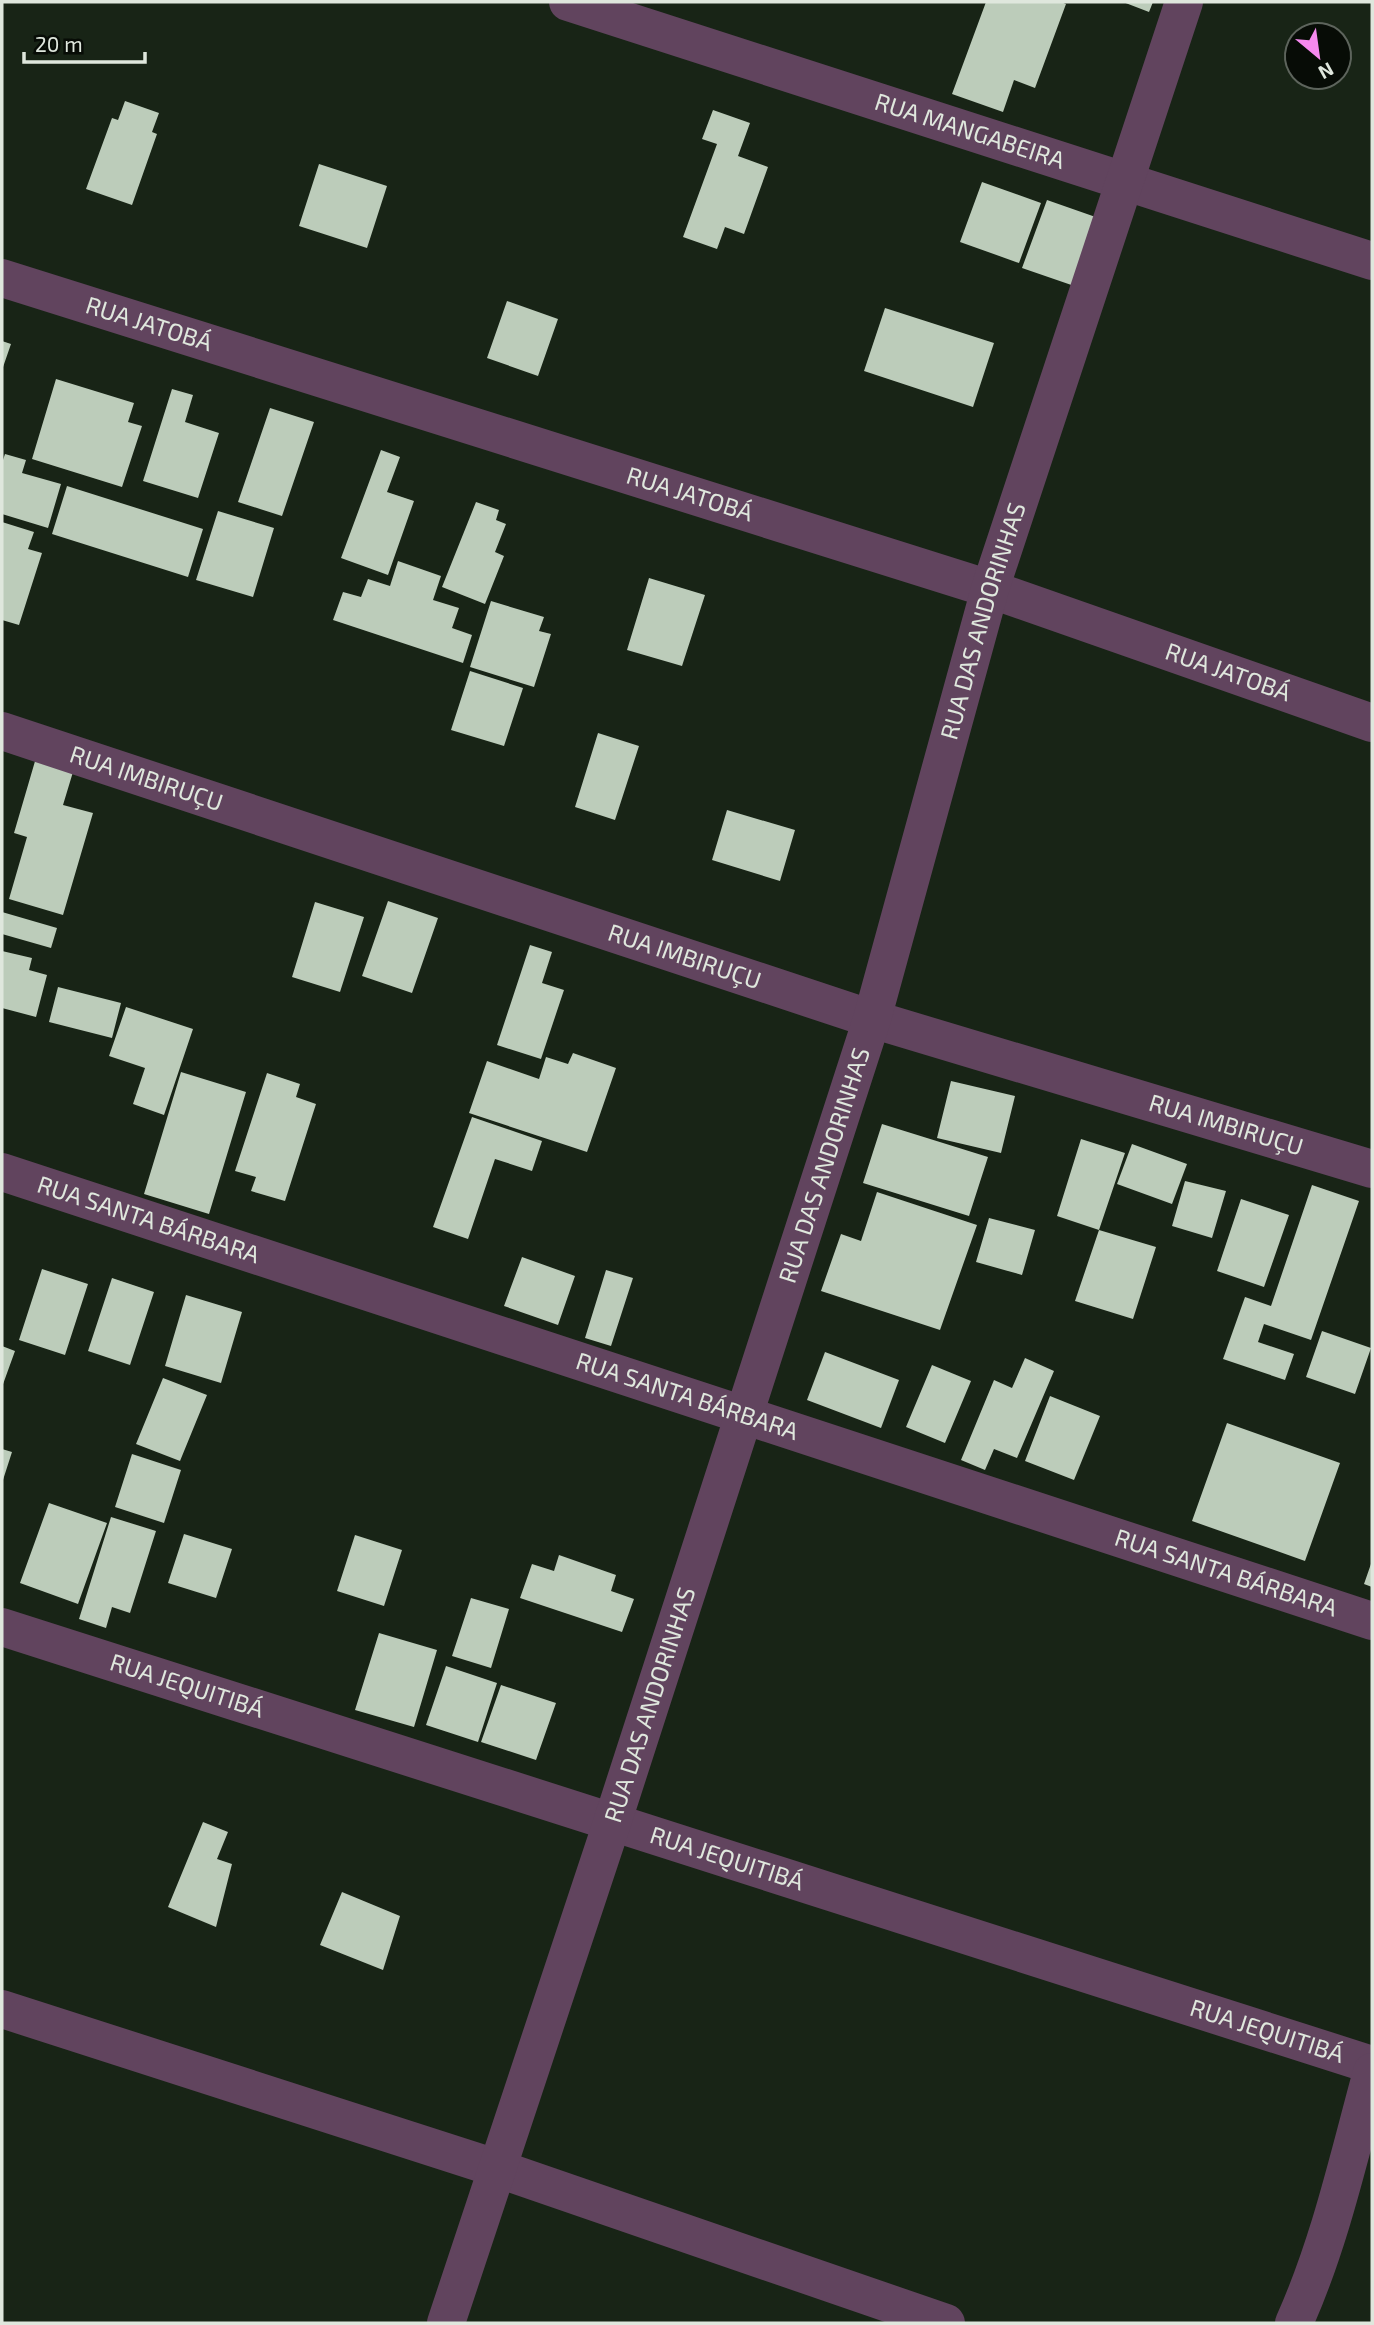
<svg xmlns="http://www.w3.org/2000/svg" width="1374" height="2325" viewBox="0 0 1374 2325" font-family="'Exo 2',sans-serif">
<rect width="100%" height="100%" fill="#182416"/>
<!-- building -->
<path fill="#bcccba" d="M 986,2 L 1061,2 L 1066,4 L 1035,88 L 1014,80 L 1003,112 L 952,94 Z
M 1123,2 L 1153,2 L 1149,12 Z
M 125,101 L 159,113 L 152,132 L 157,134 L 132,205 L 86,189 L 112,118 L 118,120 Z
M 713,110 L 750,123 L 738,156 L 768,167 L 744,234 L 725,227 L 717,249 L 683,237 L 717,144 L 702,139 Z
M 319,164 L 387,186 L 367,248 L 299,226 Z
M 982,182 L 1041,203 L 1019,263 L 960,242 Z
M 1047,200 L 1107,221 L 1083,289 L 1022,268 Z
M 507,301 L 558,319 L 538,376 L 487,358 Z
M 885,308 L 994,343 L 973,407 L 864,371 Z
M 2,341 L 11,344 L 2,370 Z
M 56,379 L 134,403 L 128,422 L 142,426 L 122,487 L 32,459 Z
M 172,389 L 193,395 L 185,422 L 219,433 L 198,498 L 143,481 Z
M 270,408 L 314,422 L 282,516 L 238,502 Z
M 381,450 L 400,457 L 387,492 L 414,501 L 388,575 L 341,558 Z
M 5,454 L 26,460 L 22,473 L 61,484 L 48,528 L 2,514 L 2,463 Z
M 67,486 L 203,529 L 188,577 L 52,534 Z
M 476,502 L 499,510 L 496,520 L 506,524 L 495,552 L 504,556 L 485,604 L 442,587 Z
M 218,511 L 274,528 L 253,597 L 196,580 Z
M 2,522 L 34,532 L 28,549 L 42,553 L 19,625 L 2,620 Z
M 398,561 L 441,576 L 433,600 L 459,608 L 452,628 L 472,635 L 463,663 L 333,620 L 343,592 L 361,597 L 368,579 L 390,586 Z
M 649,578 L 705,595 L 682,666 L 627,650 Z
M 491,601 L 544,617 L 539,631 L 551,634 L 534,687 L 470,667 Z
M 470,671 L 523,688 L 504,746 L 451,730 Z
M 598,733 L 639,746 L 615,820 L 575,807 Z
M 38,751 L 76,762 L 63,805 L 93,813 L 63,915 L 9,899 L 27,837 L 14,833 Z
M 727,810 L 795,830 L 780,881 L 712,860 Z
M 388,901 L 438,918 L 412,993 L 362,976 Z
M 315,902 L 364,917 L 340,992 L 292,977 Z
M 2,912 L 57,928 L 51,948 L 2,934 Z
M 530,945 L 552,952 L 542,983 L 564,990 L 541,1059 L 497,1045 Z
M 2,951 L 32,958 L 29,970 L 47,975 L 36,1017 L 2,1008 Z
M 58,987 L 121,1003 L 112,1038 L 49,1022 Z
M 126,1007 L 193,1029 L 164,1115 L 133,1104 L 145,1068 L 109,1056 Z
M 573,1053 L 616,1068 L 587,1152 L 469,1113 L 487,1061 L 539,1079 L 546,1057 L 568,1064 Z
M 181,1072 L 246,1092 L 209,1214 L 144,1194 Z
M 267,1073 L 300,1084 L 296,1097 L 316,1104 L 285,1201 L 251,1191 L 256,1177 L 235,1171 Z
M 951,1081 L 1015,1096 L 1001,1153 L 937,1138 Z
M 472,1117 L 542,1141 L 532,1171 L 495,1159 L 468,1239 L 433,1227 Z
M 882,1124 L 988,1157 L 969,1216 L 863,1183 Z
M 1081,1139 L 1125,1153 L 1099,1230 L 1057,1216 Z
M 1132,1144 L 1187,1164 L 1172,1204 L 1117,1184 Z
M 1185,1181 L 1226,1191 L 1212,1238 L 1172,1226 Z
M 1312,1185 L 1359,1201 L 1311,1340 L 1264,1324 L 1258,1342 L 1294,1354 L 1285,1380 L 1223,1359 L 1245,1297 L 1271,1306 Z
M 877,1192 L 977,1225 L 940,1330 L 821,1291 L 841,1234 L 861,1241 Z
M 1241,1199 L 1289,1215 L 1264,1287 L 1217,1271 Z
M 989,1218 L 1035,1230 L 1022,1275 L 976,1262 Z
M 1099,1230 L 1156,1247 L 1133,1319 L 1075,1301 Z
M 522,1257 L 575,1276 L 558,1325 L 504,1306 Z
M 42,1269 L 88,1284 L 65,1355 L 19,1340 Z
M 606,1270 L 633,1278 L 611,1346 L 585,1338 Z
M 112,1278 L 154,1292 L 130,1365 L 88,1351 Z
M 186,1295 L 242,1312 L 221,1383 L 165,1366 Z
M 1322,1331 L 1371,1348 L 1355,1394 L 1306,1377 Z
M 2,1346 L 15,1351 L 2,1387 Z
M 825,1352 L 899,1380 L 881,1428 L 807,1400 Z
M 1025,1358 L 1054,1371 L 1017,1458 L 994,1449 L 985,1470 L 961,1460 L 994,1380 L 1012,1388 Z
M 932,1365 L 971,1381 L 945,1443 L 906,1427 Z
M 163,1378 L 207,1395 L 180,1461 L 136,1444 Z
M 1050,1396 L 1100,1416 L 1074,1480 L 1025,1461 Z
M 1227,1423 L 1340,1463 L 1305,1561 L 1192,1521 Z
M 2,1449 L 12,1452 L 2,1483 Z
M 132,1454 L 181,1470 L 164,1523 L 115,1507 Z
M 49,1503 L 107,1523 L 78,1604 L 20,1583 Z
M 111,1517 L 156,1531 L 130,1613 L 112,1607 L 106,1628 L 79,1619 Z
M 184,1534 L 232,1549 L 216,1598 L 168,1583 Z
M 355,1535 L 402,1550 L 384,1606 L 337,1591 Z
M 559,1555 L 616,1575 L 611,1591 L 634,1599 L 622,1632 L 520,1598 L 532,1564 L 554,1571 Z
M 1372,1561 L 1372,1587 L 1364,1584 Z
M 471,1598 L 509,1609 L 491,1668 L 452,1656 Z
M 379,1633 L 437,1650 L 414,1727 L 355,1710 Z
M 446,1666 L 497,1683 L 478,1742 L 426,1725 Z
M 501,1685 L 556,1703 L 536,1760 L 481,1742 Z
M 203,1822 L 228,1832 L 217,1859 L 232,1864 L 216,1927 L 168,1907 Z
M 342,1892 L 400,1916 L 383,1970 L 320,1945 Z"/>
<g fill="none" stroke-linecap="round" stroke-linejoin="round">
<!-- minor -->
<g stroke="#61445e" stroke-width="38">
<path id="s1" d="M 568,2 L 1372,261"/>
<path id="s2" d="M 2,278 L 990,589 L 1372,723"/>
<path id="s3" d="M 2,731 L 872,1019 L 1372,1169"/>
<path id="s4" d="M 2,1172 L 1372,1621"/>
<path id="s5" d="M 2,1627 L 1372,2065"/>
<path d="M 2,2009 L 496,2168 L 946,2323"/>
<path id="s6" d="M 446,2323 L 612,1823 L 872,1019 L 990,589 L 1184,2"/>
<path d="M 1294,2323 C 1330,2243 1349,2156 1372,2072"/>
</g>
</g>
<g text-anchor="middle" stroke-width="7" stroke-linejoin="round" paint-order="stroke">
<!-- street labels -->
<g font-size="24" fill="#dfe7dd" stroke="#070c06">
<text dy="8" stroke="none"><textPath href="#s1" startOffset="422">RUA MANGABEIRA</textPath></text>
<text dy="8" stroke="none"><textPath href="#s2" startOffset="154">RUA JATOBÁ</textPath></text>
<text dy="8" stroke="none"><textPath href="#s2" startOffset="721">RUA JATOBÁ</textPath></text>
<text dy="8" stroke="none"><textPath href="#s6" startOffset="1785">RUA DAS ANDORINHAS</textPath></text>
<text dy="8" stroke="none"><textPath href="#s2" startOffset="1288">RUA JATOBÁ</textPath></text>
<text dy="8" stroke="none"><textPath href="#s3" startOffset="152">RUA IMBIRUÇU</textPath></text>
<text dy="8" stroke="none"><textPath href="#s3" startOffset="719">RUA IMBIRUÇU</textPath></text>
<text dy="8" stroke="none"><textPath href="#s3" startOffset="1286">RUA IMBIRUÇU</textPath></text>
<text dy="8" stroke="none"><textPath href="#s6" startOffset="1218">RUA DAS ANDORINHAS</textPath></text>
<text dy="8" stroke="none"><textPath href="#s4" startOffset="154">RUA SANTA BÁRBARA</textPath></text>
<text dy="8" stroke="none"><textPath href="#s4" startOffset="721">RUA SANTA BÁRBARA</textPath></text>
<text dy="8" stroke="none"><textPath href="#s4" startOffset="1288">RUA SANTA BÁRBARA</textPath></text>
<text dy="8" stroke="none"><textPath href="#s5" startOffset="194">RUA JEQUITIBÁ</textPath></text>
<text dy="8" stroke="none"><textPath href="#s6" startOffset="651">RUA DAS ANDORINHAS</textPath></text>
<text dy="8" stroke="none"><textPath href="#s5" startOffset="761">RUA JEQUITIBÁ</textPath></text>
<text dy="8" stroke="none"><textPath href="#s5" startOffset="1328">RUA JEQUITIBÁ</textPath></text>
</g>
</g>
<!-- border -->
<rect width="1374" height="2325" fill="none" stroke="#dfe7dd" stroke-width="7"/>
<!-- north arrow -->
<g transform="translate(1318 56) rotate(151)"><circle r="33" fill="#070c06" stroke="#5d645c" stroke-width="2"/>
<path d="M0-5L12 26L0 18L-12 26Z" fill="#f689ee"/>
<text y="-10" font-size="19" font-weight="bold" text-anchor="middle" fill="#dfe7dd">N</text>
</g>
<!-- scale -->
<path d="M24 52v10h121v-10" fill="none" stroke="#dfe7dd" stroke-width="3.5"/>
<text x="35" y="52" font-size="21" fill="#dfe7dd" stroke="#070c06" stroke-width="5" paint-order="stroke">20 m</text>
</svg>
